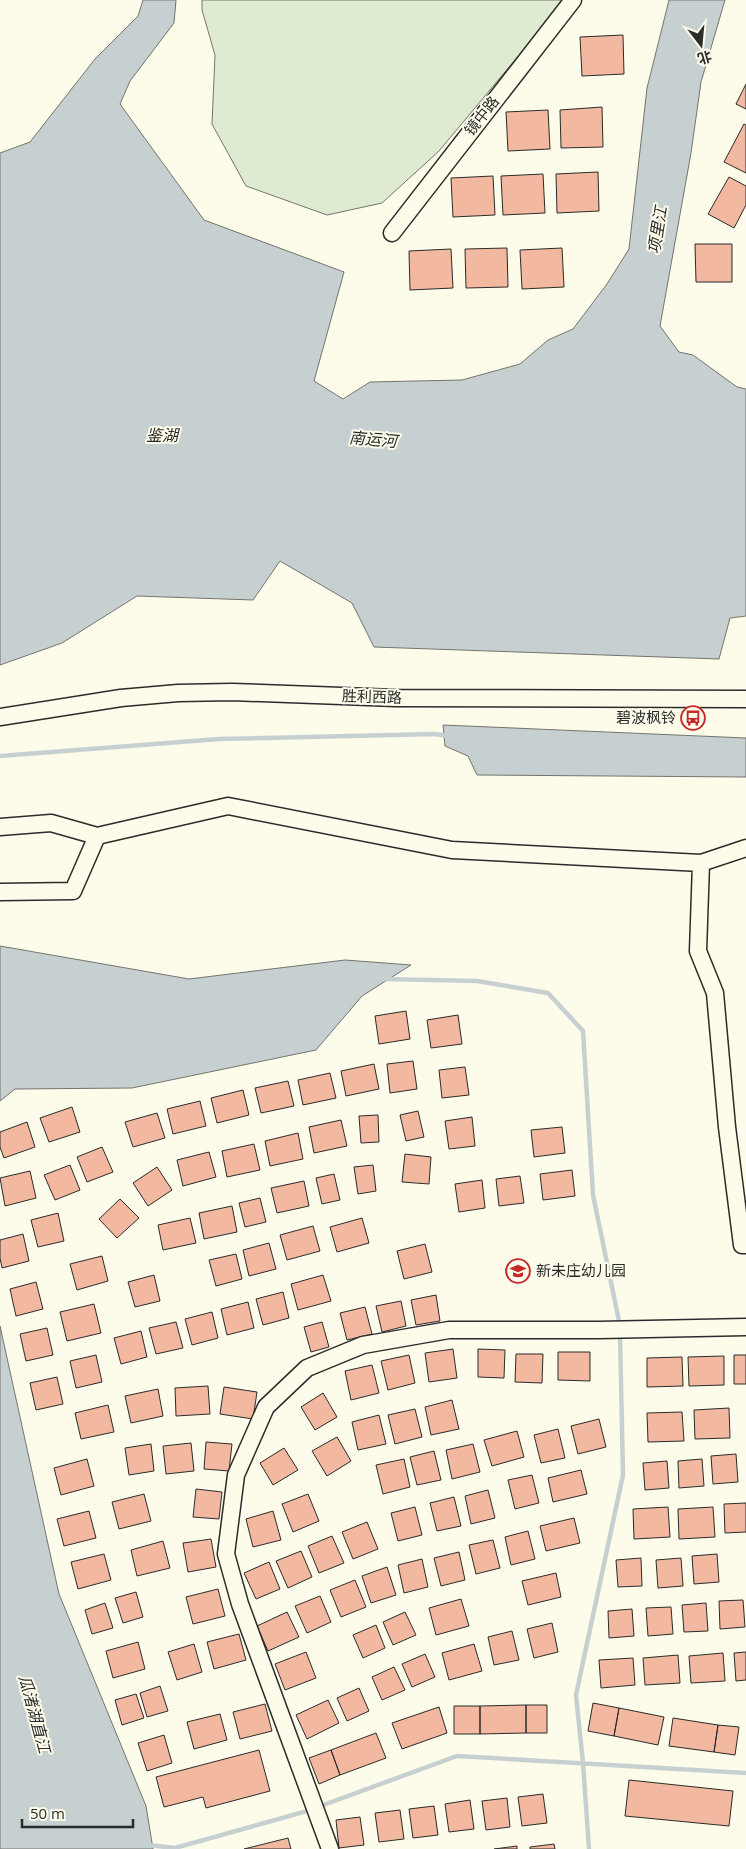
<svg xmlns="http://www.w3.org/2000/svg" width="746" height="1849" viewBox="0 0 746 1849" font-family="'Open Sans','Noto Sans SC',sans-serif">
<rect width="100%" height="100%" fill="#fdfbea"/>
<!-- green -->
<path fill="#deebd1" stroke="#74746e" d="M 202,0 L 565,0 L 439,151 L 382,203 L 327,215 L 246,186 L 212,124 L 215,55 L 202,10 Z"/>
<!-- water -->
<path fill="#c7d0d0" stroke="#74746e" d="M 143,0 L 176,0 L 174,23 L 130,81 L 120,104 L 204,220 L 344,272 L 314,381 L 343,399 L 370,382 L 462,380 L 520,364 L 548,340 L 573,329 L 607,284 L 629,249 L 647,88 L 669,0 L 725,0 L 701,82 L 691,153 L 660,326 L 679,352 L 693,355 L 737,387 L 746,389 L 746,616 L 730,618 L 719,659 L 374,647 L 352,603 L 280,561 L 253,600 L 137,596 L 62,643 L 0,665 L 0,153 L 30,142 L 95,59 L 138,16 Z
M 443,725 L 746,738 L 746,777 L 477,775 L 468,756 L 445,746 Z
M 0,946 L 189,979 L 345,960 L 411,965 L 362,996 L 316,1050 L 132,1088 L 15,1089 L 0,1101 Z
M 0,1326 L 59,1594 L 146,1806 L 153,1849 L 0,1849 Z"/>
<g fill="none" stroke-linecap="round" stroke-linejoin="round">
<!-- stream -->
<path stroke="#c7d0d0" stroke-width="4.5" d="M 0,756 L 219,739 L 435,734 L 448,736
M 384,979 L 477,981 L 548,993 L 583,1031 L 593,1195 L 620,1326
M 148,1845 L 175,1848 L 307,1811 L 457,1756 L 746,1773
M 589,1849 L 583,1763 L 576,1695 L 623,1475 L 620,1334"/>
</g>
<!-- building -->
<path fill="#f2b8a0" stroke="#2b2b2b" d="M 623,35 L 624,74 L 582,76 L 580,37 Z
M 746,84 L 746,109 L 736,104 Z
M 602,107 L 603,147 L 561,148 L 560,110 Z
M 548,110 L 550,149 L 508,151 L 506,112 Z
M 744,124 L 746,125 L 746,173 L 724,162 Z
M 598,172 L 599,211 L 557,213 L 556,174 Z
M 543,174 L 545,213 L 503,215 L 501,176 Z
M 493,176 L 495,215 L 453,217 L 451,178 Z
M 729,177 L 746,186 L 746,205 L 734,228 L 708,214 Z
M 695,244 L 732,244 L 732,282 L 696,282 Z
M 507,248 L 508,287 L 466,288 L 465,249 Z
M 562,248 L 564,287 L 522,289 L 520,250 Z
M 451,249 L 453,288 L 410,290 L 409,251 Z
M 406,1011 L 410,1039 L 379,1044 L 375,1016 Z
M 458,1015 L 462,1044 L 431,1048 L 427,1020 Z
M 413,1061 L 417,1089 L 390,1093 L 387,1064 Z
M 374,1064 L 379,1089 L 346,1096 L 341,1071 Z
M 465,1067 L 469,1095 L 442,1098 L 439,1070 Z
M 330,1073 L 336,1098 L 303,1105 L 298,1080 Z
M 288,1081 L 294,1106 L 261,1113 L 255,1088 Z
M 243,1090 L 249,1115 L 217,1123 L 211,1098 Z
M 200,1101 L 206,1126 L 173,1134 L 167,1109 Z
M 72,1107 L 80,1132 L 49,1142 L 40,1118 Z
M 418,1111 L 424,1137 L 406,1141 L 400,1115 Z
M 157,1113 L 165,1138 L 133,1147 L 125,1122 Z
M 378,1115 L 379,1142 L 361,1143 L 359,1116 Z
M 472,1117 L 475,1146 L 449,1149 L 445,1121 Z
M 341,1120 L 347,1146 L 314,1153 L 309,1127 Z
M 27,1122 L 35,1147 L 4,1158 L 0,1147 L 0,1132 Z
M 562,1127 L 565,1153 L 534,1157 L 531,1130 Z
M 298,1133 L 303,1159 L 270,1166 L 265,1141 Z
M 254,1144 L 260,1170 L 227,1177 L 222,1151 Z
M 102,1147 L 113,1172 L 87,1182 L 77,1157 Z
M 209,1152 L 216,1177 L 183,1186 L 177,1160 Z
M 405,1154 L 431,1157 L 429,1184 L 402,1182 Z
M 70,1165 L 80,1190 L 55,1200 L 44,1175 Z
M 373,1165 L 376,1191 L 358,1194 L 354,1167 Z
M 157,1167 L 172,1190 L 148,1206 L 133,1183 Z
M 572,1170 L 575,1196 L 543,1200 L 540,1174 Z
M 30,1171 L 36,1198 L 5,1206 L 0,1178 Z
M 334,1174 L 340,1200 L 322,1204 L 316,1178 Z
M 520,1176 L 524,1203 L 499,1206 L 496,1179 Z
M 482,1180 L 485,1208 L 459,1212 L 455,1184 Z
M 304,1181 L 309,1206 L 277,1213 L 271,1188 Z
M 260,1198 L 266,1222 L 245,1227 L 239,1203 Z
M 120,1199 L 139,1218 L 117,1238 L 99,1219 Z
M 232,1206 L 237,1232 L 204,1239 L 199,1213 Z
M 58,1213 L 64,1241 L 38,1247 L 31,1220 Z
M 190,1218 L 196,1243 L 163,1250 L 158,1225 Z
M 362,1218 L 369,1243 L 337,1252 L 330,1227 Z
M 313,1226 L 320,1251 L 287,1260 L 280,1235 Z
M 23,1234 L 29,1261 L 2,1268 L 0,1258 L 0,1240 Z
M 269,1243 L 276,1269 L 249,1276 L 243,1250 Z
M 425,1244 L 432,1272 L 404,1279 L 397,1251 Z
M 236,1254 L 242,1279 L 216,1286 L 209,1260 Z
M 102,1256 L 108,1281 L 77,1290 L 70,1264 Z
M 154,1275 L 160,1301 L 135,1307 L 128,1282 Z
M 323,1275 L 331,1301 L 298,1310 L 291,1284 Z
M 36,1282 L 43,1309 L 16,1316 L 10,1289 Z
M 283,1292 L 289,1318 L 263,1325 L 256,1299 Z
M 436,1295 L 440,1321 L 416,1325 L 411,1300 Z
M 401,1301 L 406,1326 L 382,1332 L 376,1306 Z
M 248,1302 L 254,1328 L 227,1335 L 221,1309 Z
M 94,1304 L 101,1333 L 67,1341 L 60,1312 Z
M 365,1307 L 372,1334 L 347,1340 L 340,1313 Z
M 212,1312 L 218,1338 L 192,1345 L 185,1319 Z
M 176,1322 L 183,1348 L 156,1354 L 149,1328 Z
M 322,1322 L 329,1347 L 311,1352 L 304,1327 Z
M 47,1328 L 53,1355 L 26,1361 L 20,1334 Z
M 141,1331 L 147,1357 L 121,1364 L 114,1338 Z
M 453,1349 L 457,1378 L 429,1382 L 425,1353 Z
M 478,1349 L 505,1350 L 504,1378 L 478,1377 Z
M 558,1352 L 590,1352 L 590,1381 L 558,1380 Z
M 516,1354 L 543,1354 L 542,1383 L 515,1382 Z
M 96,1355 L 102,1382 L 76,1388 L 70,1361 Z
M 409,1355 L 415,1383 L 388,1390 L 381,1361 Z
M 734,1355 L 746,1355 L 746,1384 L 734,1384 Z
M 724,1356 L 724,1385 L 689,1386 L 688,1357 Z
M 682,1357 L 683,1386 L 647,1387 L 647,1358 Z
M 372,1365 L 379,1393 L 351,1400 L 345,1371 Z
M 57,1377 L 63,1404 L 36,1410 L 30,1383 Z
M 208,1386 L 210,1414 L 176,1416 L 175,1388 Z
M 224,1387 L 257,1392 L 253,1419 L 220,1414 Z
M 158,1389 L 163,1416 L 131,1423 L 125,1396 Z
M 323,1393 L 337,1417 L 315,1430 L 301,1407 Z
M 452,1400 L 459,1429 L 431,1435 L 425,1407 Z
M 108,1405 L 114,1432 L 81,1439 L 75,1413 Z
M 729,1408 L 730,1438 L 695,1439 L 694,1410 Z
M 415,1409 L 422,1437 L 395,1444 L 388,1415 Z
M 682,1412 L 684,1441 L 648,1442 L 647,1413 Z
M 379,1415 L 386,1444 L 358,1450 L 352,1422 Z
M 599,1419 L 606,1447 L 578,1454 L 571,1426 Z
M 558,1429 L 565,1458 L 541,1463 L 534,1435 Z
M 517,1431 L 524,1457 L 492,1466 L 484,1440 Z
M 337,1437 L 351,1461 L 327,1476 L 312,1451 Z
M 206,1442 L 232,1444 L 229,1471 L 204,1469 Z
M 191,1443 L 194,1471 L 166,1474 L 163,1446 Z
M 151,1444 L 154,1471 L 129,1475 L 125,1448 Z
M 473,1444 L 480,1472 L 452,1479 L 446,1450 Z
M 284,1448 L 298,1470 L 273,1485 L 260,1463 Z
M 434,1451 L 441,1480 L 417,1485 L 410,1457 Z
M 736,1454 L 738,1482 L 713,1484 L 711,1456 Z
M 87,1459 L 94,1486 L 61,1495 L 54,1468 Z
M 404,1459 L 410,1487 L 383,1494 L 376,1465 Z
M 702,1459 L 704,1486 L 679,1488 L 678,1461 Z
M 667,1461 L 669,1488 L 645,1490 L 643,1463 Z
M 581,1470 L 587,1494 L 553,1502 L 548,1478 Z
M 532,1475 L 539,1503 L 515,1509 L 508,1480 Z
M 196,1489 L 222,1492 L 219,1519 L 193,1517 Z
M 488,1490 L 495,1518 L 471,1524 L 465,1496 Z
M 144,1494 L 151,1521 L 119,1529 L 112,1502 Z
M 308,1494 L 319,1521 L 293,1532 L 282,1504 Z
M 454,1497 L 461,1526 L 437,1531 L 430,1503 Z
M 746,1503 L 746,1532 L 725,1533 L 724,1504 Z
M 415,1507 L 422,1535 L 398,1541 L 391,1513 Z
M 668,1507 L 670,1537 L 634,1539 L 633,1509 Z
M 713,1507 L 715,1537 L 679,1539 L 678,1509 Z
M 89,1511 L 96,1538 L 64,1546 L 57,1519 Z
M 273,1511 L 281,1540 L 253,1547 L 246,1519 Z
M 574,1518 L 580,1543 L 546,1551 L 540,1526 Z
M 367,1522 L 378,1549 L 353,1559 L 342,1532 Z
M 528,1531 L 535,1559 L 511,1565 L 505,1537 Z
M 332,1536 L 344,1563 L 319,1573 L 308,1546 Z
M 211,1539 L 216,1567 L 188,1572 L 183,1543 Z
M 493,1540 L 500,1568 L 476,1574 L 469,1545 Z
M 163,1541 L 170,1568 L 137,1576 L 131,1550 Z
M 301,1551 L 312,1577 L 288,1588 L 276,1561 Z
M 459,1552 L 465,1580 L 441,1586 L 434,1558 Z
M 104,1554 L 111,1580 L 78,1589 L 71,1562 Z
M 717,1554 L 719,1582 L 694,1584 L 692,1556 Z
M 641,1558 L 642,1586 L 618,1587 L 616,1560 Z
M 681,1558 L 683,1586 L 658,1588 L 656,1560 Z
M 422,1559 L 428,1587 L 404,1593 L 398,1565 Z
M 269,1562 L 280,1589 L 256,1599 L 244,1573 Z
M 387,1567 L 396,1595 L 371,1603 L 362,1576 Z
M 556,1573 L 561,1597 L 528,1605 L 522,1581 Z
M 355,1580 L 366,1607 L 341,1617 L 330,1590 Z
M 218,1589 L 225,1616 L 193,1624 L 186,1597 Z
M 136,1592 L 143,1617 L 123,1623 L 115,1598 Z
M 320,1596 L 331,1622 L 307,1633 L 295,1606 Z
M 461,1599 L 469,1626 L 436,1635 L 429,1608 Z
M 743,1600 L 745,1627 L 720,1629 L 719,1601 Z
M 105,1603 L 113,1628 L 92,1634 L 85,1610 Z
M 706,1603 L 708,1631 L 684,1632 L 682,1605 Z
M 671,1607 L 673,1634 L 648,1636 L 646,1608 Z
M 632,1609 L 634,1636 L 609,1638 L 608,1611 Z
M 287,1612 L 299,1637 L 268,1651 L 257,1626 Z
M 405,1612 L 416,1635 L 393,1645 L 383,1622 Z
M 552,1623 L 558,1652 L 534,1658 L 527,1629 Z
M 376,1625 L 385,1648 L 363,1658 L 353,1635 Z
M 512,1631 L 519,1660 L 494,1665 L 488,1637 Z
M 239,1634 L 246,1660 L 214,1669 L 207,1642 Z
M 138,1642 L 145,1669 L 113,1678 L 106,1651 Z
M 194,1644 L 202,1672 L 177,1680 L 168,1652 Z
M 474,1644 L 482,1671 L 449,1680 L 442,1653 Z
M 306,1652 L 316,1678 L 285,1690 L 275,1664 Z
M 746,1652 L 746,1680 L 736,1681 L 734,1653 Z
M 723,1653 L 725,1681 L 691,1683 L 689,1656 Z
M 425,1654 L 435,1677 L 412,1687 L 402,1664 Z
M 678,1655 L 680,1683 L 645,1685 L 643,1658 Z
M 633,1658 L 635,1685 L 601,1688 L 599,1660 Z
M 394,1667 L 405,1690 L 382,1700 L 372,1677 Z
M 160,1686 L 168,1711 L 147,1717 L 140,1693 Z
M 359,1688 L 369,1711 L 347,1721 L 337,1698 Z
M 136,1694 L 144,1718 L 122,1725 L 115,1700 Z
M 328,1700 L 339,1723 L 307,1739 L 296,1715 Z
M 593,1703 L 619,1708 L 614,1736 L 588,1731 Z
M 265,1704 L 272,1731 L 240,1739 L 233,1712 Z
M 526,1705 L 547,1705 L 547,1733 L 526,1733 Z
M 526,1705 L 526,1733 L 480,1734 L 480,1706 Z
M 454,1706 L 480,1706 L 480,1734 L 454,1734 Z
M 439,1707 L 447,1733 L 402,1749 L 392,1723 Z
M 619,1708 L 664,1717 L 658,1745 L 614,1736 Z
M 220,1714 L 227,1740 L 194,1749 L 187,1722 Z
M 673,1718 L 718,1725 L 714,1752 L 669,1746 Z
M 718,1725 L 739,1727 L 735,1755 L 714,1752 Z
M 376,1733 L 386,1758 L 340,1775 L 331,1750 Z
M 164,1735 L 172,1763 L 147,1771 L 138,1743 Z
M 259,1750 L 270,1791 L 206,1808 L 203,1797 L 164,1807 L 156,1777 Z
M 331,1750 L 340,1775 L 319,1784 L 309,1758 Z
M 629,1780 L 733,1791 L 729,1826 L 625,1816 Z
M 543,1794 L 547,1823 L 522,1826 L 518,1797 Z
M 507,1798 L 510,1827 L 486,1830 L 482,1801 Z
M 470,1800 L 474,1829 L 449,1832 L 445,1804 Z
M 434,1806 L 438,1835 L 413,1838 L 409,1809 Z
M 400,1810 L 404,1839 L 379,1842 L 375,1813 Z
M 360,1817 L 364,1845 L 339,1848 L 336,1820 Z
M 288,1838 L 291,1849 L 244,1849 Z
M 554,1844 L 555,1849 L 530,1849 L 530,1847 Z
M 517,1846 L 517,1849 L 494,1849 Z"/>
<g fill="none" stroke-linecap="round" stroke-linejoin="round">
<!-- minor casing -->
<g stroke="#2b2b2b" stroke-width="19">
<path id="minor" d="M 392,233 L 573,0
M 0,717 L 121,698 L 178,693 L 232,692 L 396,698 L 746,699
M 0,827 L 51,823 L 97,836 L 228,806 L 452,850 L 701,863
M 746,848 L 701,863 L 698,951 L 715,993 L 727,1127 L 742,1245 L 746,1245
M 0,892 L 73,891 L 97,836
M 330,1849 L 240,1604 L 226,1554 L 236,1475 L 266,1407 L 307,1368 L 363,1345 L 449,1330 L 599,1330 L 746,1327"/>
</g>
<!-- minor -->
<use href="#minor" stroke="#fdfbea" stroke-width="16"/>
</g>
<!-- icons -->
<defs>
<g id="bus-ring" transform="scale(1.25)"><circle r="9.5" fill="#fdfbea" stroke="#c62828" stroke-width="1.5"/><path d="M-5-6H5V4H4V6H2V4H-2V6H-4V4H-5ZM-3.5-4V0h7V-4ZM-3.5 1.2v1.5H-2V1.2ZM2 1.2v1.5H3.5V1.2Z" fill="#c62828"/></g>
<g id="school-ring" transform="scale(1.25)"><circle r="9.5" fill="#fdfbea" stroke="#c62828" stroke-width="1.5"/><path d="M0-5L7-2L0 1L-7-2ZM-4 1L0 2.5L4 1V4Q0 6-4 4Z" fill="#c62828"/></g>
</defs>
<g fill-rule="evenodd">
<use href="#bus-ring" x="693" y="718"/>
<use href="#school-ring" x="518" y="1271"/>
</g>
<g text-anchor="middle" stroke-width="4" stroke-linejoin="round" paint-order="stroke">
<!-- street labels -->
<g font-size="15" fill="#2b2b2b" stroke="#fdfbea">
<text transform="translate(482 116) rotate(-52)" y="5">镜中路</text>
<text transform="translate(372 697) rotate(2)" y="5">胜利西路</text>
</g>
<!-- poi labels -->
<g font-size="15" fill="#2b2b2b" stroke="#fdfbea" text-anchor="end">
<text x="676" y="723">碧波枫铃</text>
<text x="536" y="1276" text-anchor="start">新未庄幼儿园</text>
</g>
<!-- water labels -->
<g font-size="16" font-style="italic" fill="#2b2b2b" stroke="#fdfbea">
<text transform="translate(657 230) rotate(-81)" y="6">项里江</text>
<text x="162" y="441">鉴湖</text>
<text transform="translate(373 439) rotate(5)" y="6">南运河</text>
<text transform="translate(35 1714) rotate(75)" y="6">瓜渚湖直江</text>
</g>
</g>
<!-- north arrow -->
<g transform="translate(701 45) rotate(164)" stroke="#fdfbea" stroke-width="4" paint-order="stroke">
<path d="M0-4L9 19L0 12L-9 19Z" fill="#2b2b2b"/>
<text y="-8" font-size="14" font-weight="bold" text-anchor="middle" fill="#2b2b2b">北</text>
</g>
<!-- scale -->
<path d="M22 1819v8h111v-8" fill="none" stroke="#2b2b2b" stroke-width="2.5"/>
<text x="30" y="1819" font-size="15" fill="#2b2b2b" stroke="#fdfbea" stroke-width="4" paint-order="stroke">50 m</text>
</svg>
